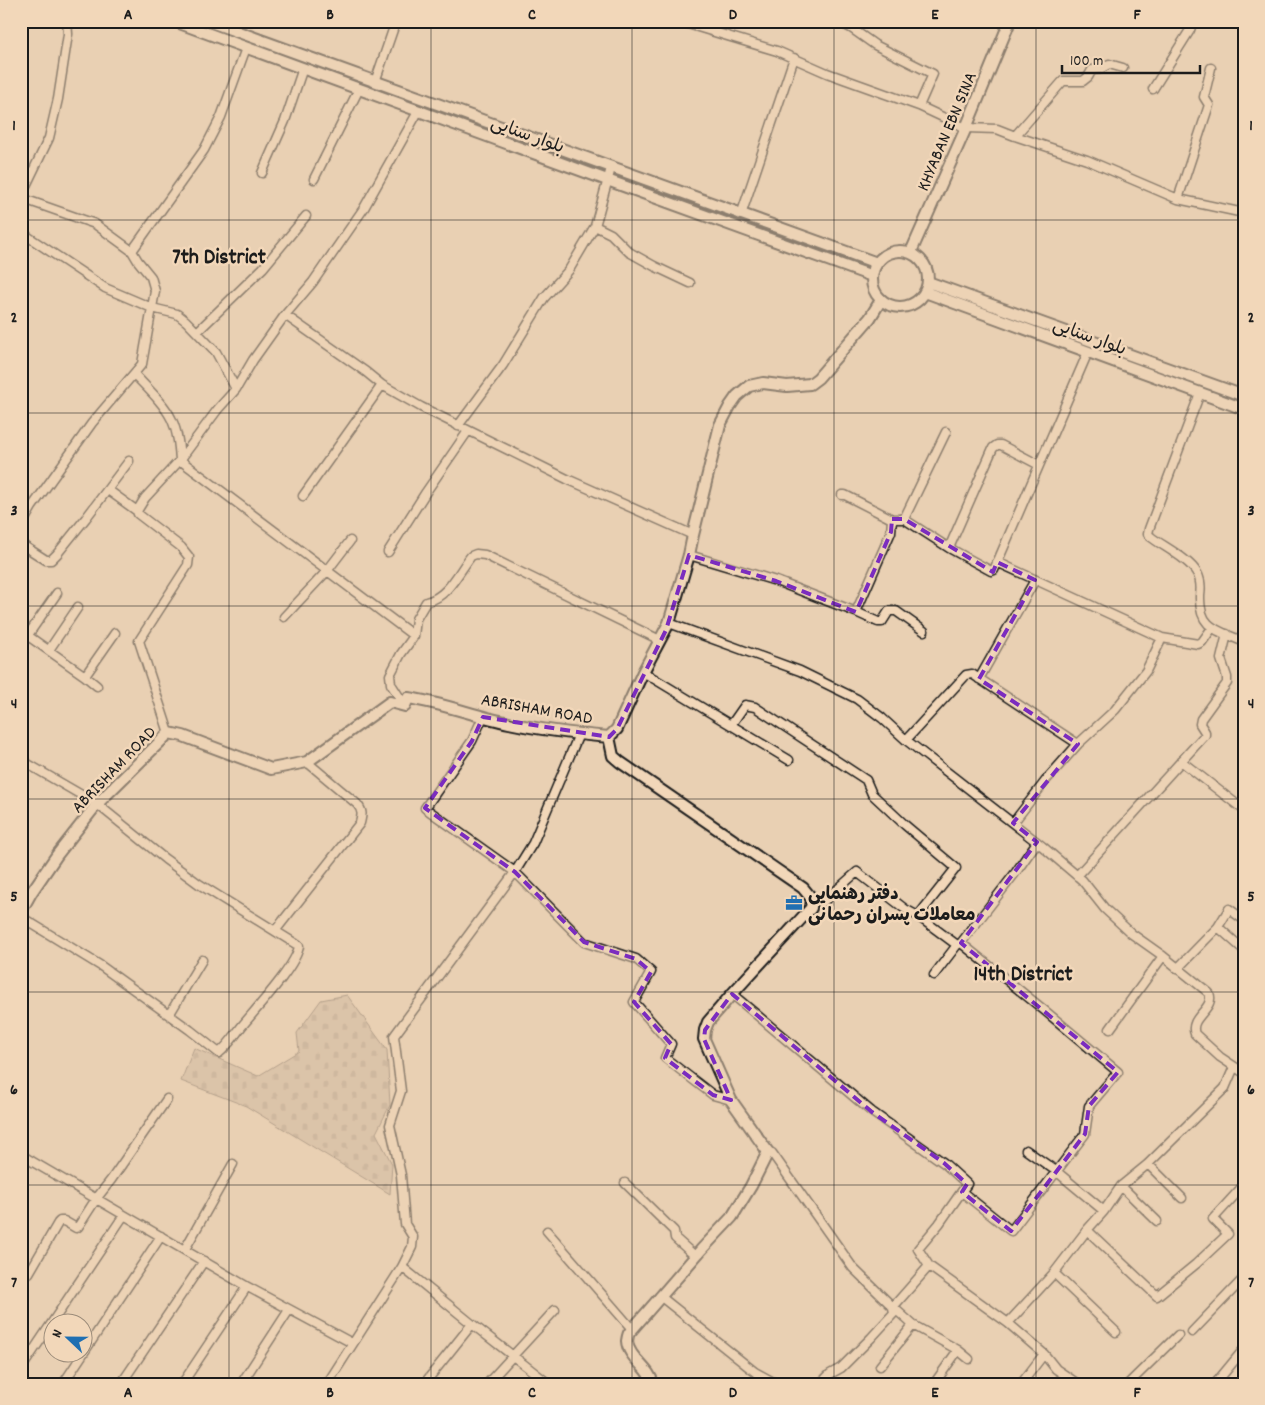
<svg xmlns="http://www.w3.org/2000/svg" width="1265" height="1405" viewBox="0 0 1265 1405" font-family="Dekko,'Playpen Sans Arabic',sans-serif">
<defs>
<pattern id="cemetery-stones" width="16" height="16" patternUnits="userSpaceOnUse" patternTransform="scale(1.25)"><rect width="16" height="16" fill="#cbb59d"/><path d="M2 7V4a2 2 0 0 1 4 0v3zM10 15v-3a2 2 0 0 1 4 0v3z" fill="#ae9b87"/></pattern>
</defs>
<rect width="100%" height="100%" fill="#e9d0b3"/>
<filter id="ink" filterUnits="userSpaceOnUse"><feTurbulence type="fractalNoise" baseFrequency=".02" numOctaves="2"/><feDisplacementMap in="SourceGraphic" scale="10" xChannelSelector="R" yChannelSelector="G"/><feConvolveMatrix kernelMatrix="1 2 1 2 8 2 1 2 1" color-interpolation-filters="sRGB"/></filter>
<g filter="url(#ink)">
<!-- cemetery -->
<path fill="url(#cemetery-stones)" stroke="#74685c" d="M 347,995 L 387,1050 L 390,1105 L 376,1133 L 392,1164 L 390,1194 L 246,1106 L 181,1081 L 194,1048 L 258,1076 L 299,1051 L 297,1033 L 321,1000 Z"/>
<g fill="none" stroke-linecap="round" stroke-linejoin="round">
<!-- street casing -->
<g stroke="#1c1c1c" stroke-width="11">
<path id="street" d="M 678,21 L 777,51 L 827,73 L 919,106 L 966,128 L 997,129 L 1015,136 L 1087,160 L 1178,199 L 1244,213
M 837,21 L 851,28 L 875,45 L 933,74 L 919,106
M 375,82 L 396,21
M 1153,89 L 1190,30 L 1193,21
M 1015,136 L 1063,81 L 1083,81 L 1088,77 L 1092,70 L 1100,69 L 1109,64 L 1123,68
M 262,173 L 285,121 L 303,68
M 314,179 L 359,89
M 21,196 L 49,138 L 58,99 L 68,34 L 67,21
M 21,198 L 95,224 L 132,251 L 138,261 L 151,277 L 155,291 L 142,364 L 92,423 L 32,507 L 21,526
M 1178,199 L 1209,105 L 1204,97 L 1211,68
M 741,215 L 794,58
M 595,226 L 611,234 L 629,252 L 654,266 L 690,283
M 21,232 L 105,288 L 152,308 L 177,314 L 186,321 L 216,352 L 236,389
M 132,251 L 204,150 L 221,117 L 246,48
M 285,315 L 366,372 L 382,385 L 421,407 L 567,479 L 693,535
M 197,332 L 263,268 L 306,216
M 134,374 C 147,388 164,403 172,420 C 178,433 179,447 180,460 L 414,636
M 1200,393 L 1149,529 L 1148,534 L 1151,537 C 1164,547 1189,559 1197,573 C 1201,580 1201,589 1200,596 C 1199,630 1219,630 1244,642
M 458,426 L 503,365 L 544,298 L 569,270 L 595,226 L 611,168
M 108,490 L 137,511
M 842,495 L 845,495 L 892,519
M 303,496 L 382,385
M 904,519 L 946,432
M 21,544 L 46,560 L 51,560 L 57,554 L 86,518 L 129,461
M 949,548 L 993,448 L 997,445 L 1001,445 L 1039,465
M 388,552 L 426,492 L 468,431
M 689,555 L 776,581 L 856,612 L 891,532 L 892,519 L 904,519 L 949,548 L 991,571 L 994,570 L 1088,352
M 997,562 L 1162,638 L 1198,644 L 1202,642 L 1212,628
M 856,612 L 878,622 L 882,622 L 889,611 L 896,611 L 924,631
M 284,617 L 327,571 L 350,541
M 669,623 L 800,671 L 857,699 L 882,718 L 906,740 L 1042,846 L 1082,880 L 1105,909 L 1132,934 L 1163,956 L 1209,993 C 1216,1009 1188,1017 1195,1034 L 1220,1057 L 1244,1073
M 21,631 L 85,676 L 97,686
M 28,635 L 57,593
M 49,650 L 78,607
M 643,672 L 789,760
M 85,676 L 115,633
M 979,679 L 1035,580
M 405,706 L 391,684 L 390,675 L 401,654 L 414,636 L 416,619 L 426,602 C 448,597 458,573 471,556 L 476,554 L 485,555 L 660,640
M 483,717 L 472,741 L 425,808 L 515,872 L 584,942 L 636,959 L 651,972 L 634,1002 L 671,1044 L 665,1058 L 713,1095 L 731,1100
M 731,725 L 745,705 L 755,707 L 866,780 L 872,794 L 905,825 L 956,868 L 918,916
M 169,733 L 139,641 L 188,565 L 189,557 L 181,547 L 138,514 L 137,511 L 145,498 L 180,460 L 218,409 L 236,389 L 253,360 L 285,315 L 313,282 L 364,208 L 419,110
M 906,740 L 966,675 L 972,674 L 1078,744
M 21,760 L 97,804 L 165,859 L 199,884 L 296,944 L 299,946 C 297,965 255,1010 242,1026 C 235,1035 228,1046 219,1053 L 190,1030 L 101,966 L 21,917
M 1181,761 L 1244,810
M 1013,823 L 1047,779 L 1078,744 L 1115,710 L 1146,671 L 1162,638
M 1077,876 L 1205,735 L 1205,732 L 1200,724 L 1201,719 L 1227,683 L 1227,677 L 1221,659 L 1227,634
M 812,899 L 823,902 L 857,872 L 905,909 L 918,916 L 957,945
M 1218,927 L 1244,950
M 275,931 L 360,823 C 362,815 363,811 357,804 L 307,762
M 961,943 L 1044,1010 L 1118,1072 L 1089,1106 L 1085,1134 L 1011,1231 L 962,1192
M 1177,969 L 1218,927 L 1229,909 L 1240,917 L 1244,914
M 934,975 L 957,945 L 961,943 L 1016,872 L 1037,842
M 732,994 L 872,1112 L 944,1163 L 967,1184 L 939,1224 L 918,1249 L 929,1266
M 169,1015 L 202,960
M 1110,1029 L 1163,956
M 1026,1150 L 1056,1171 L 1104,1211
M 768,1152 L 772,1153 L 853,1268 L 893,1307 L 929,1266 L 1008,1323 L 1044,1354 L 1056,1369 L 1078,1384
M 21,1155 L 246,1286 L 352,1343
M 1148,1164 L 1182,1198
M 625,1183 L 674,1231 L 675,1238 L 695,1256
M 1121,1186 L 1157,1221
M 1087,1230 L 1157,1296 L 1196,1264 L 1228,1234 L 1213,1219 L 1244,1185
M 547,1231 L 632,1329
M 185,1249 L 233,1164
M 29,1273 L 58,1223 L 60,1221 L 64,1221 L 76,1228 L 78,1227 L 96,1199 L 111,1180 L 167,1099
M 1054,1273 L 1116,1332
M 660,1296 L 755,1372 L 777,1384
M 893,1307 L 913,1325 L 958,1350 L 969,1359
M 1008,1323 L 1054,1273 L 1087,1230 L 1104,1211 L 1121,1186 L 1148,1164 L 1225,1088 L 1234,1067
M 1192,1332 L 1244,1278
M 880,1366 L 913,1325
M 21,1369 L 124,1215
M 63,1384 L 161,1236
M 121,1384 L 204,1261
M 182,1384 L 244,1291 L 246,1286
M 241,1384 L 289,1310
M 327,1384 L 402,1267
M 424,1384 L 472,1324
M 487,1384 L 555,1310
M 549,1384 L 472,1324 L 402,1267 L 412,1247 L 413,1237 L 405,1224 L 401,1175 L 390,1125 L 401,1091 L 394,1036 L 515,872 L 533,843 L 579,734
M 820,1384 L 830,1374 L 841,1368 L 871,1338 L 894,1313 L 893,1307
M 934,1384 L 958,1350
M 1021,1384 L 1044,1354
M 1128,1384 L 1178,1335
M 1215,1384 L 1244,1349"/>
</g>
<!-- secondary casing -->
<g stroke="#1c1c1c" stroke-width="14">
<path id="secondary" d="M 174,21 C 406,107 639,192 872,276
M 208,21 L 877,263
M872 279a28 28 0 1 1 56 0a28 28 0 1 1-56 0Z
M 911,252 L 966,128 L 1010,21
M 928,282 L 1244,396
M 925,292 L 1244,409
M 609,737 L 613,756 L 620,762 L 803,888 L 812,899 L 811,908 L 732,994 L 708,1022 L 705,1030 L 704,1039 L 731,1100 L 768,1152 L 751,1186 L 732,1217 L 701,1250 L 629,1333 C 628,1334 627,1341 627,1341 C 628,1358 650,1368 653,1384
M 21,911 L 31,893 L 57,855 L 97,804 L 169,733 L 183,736 L 271,769 L 307,762 L 390,702 L 405,706 L 408,698 C 442,703 475,716 509,723 C 542,730 576,734 609,737 L 617,729 L 643,672 L 669,623 L 689,555 L 693,535 L 720,425 L 730,406 L 737,396 L 749,386 L 763,383 L 787,386 L 810,384 L 818,378 L 870,318 L 881,300"/>
</g>
<!-- street -->
<use href="#street" stroke="#f2d7b9" stroke-width="8"/>
<!-- secondary -->
<use href="#secondary" stroke="#f2d7b9" stroke-width="10"/>
</g>
</g>
<!-- marked area -->
<path d="M0 0H1265V1405H0ZM 892,519 L 904,519 L 993,572 L 997,562 L 1035,580 L 979,679 L 1078,744 L 1013,823 L 1037,842 L 961,943 L 1118,1072 L 1089,1106 L 1085,1134 L 1011,1231 L 962,1192 L 967,1184 L 944,1163 L 872,1112 L 732,994 L 705,1030 L 704,1039 L 731,1100 L 713,1095 L 665,1058 L 671,1044 L 634,1002 L 651,972 L 636,959 L 584,942 L 515,872 L 425,808 L 472,741 L 483,717 L 609,737 L 617,729 L 666,630 L 689,555 L 776,581 L 856,612 L 891,532 Z" fill="#e9d0b3" fill-opacity=".55" fill-rule="evenodd"/>
<path fill="none" stroke="#7b2cbf" stroke-width="4" stroke-dasharray="10 6" stroke-linejoin="round" d="M 892,519 L 904,519 L 993,572 L 997,562 L 1035,580 L 979,679 L 1078,744 L 1013,823 L 1037,842 L 961,943 L 1118,1072 L 1089,1106 L 1085,1134 L 1011,1231 L 962,1192 L 967,1184 L 944,1163 L 872,1112 L 732,994 L 705,1030 L 704,1039 L 731,1100 L 713,1095 L 665,1058 L 671,1044 L 634,1002 L 651,972 L 636,959 L 584,942 L 515,872 L 425,808 L 472,741 L 483,717 L 609,737 L 617,729 L 666,630 L 689,555 L 776,581 L 856,612 L 891,532 Z"/>
<!-- grid -->
<path fill="none" stroke="#1c1c1c" stroke-width="1" stroke-opacity="0.55" d="M 229,21 L 229,1384M 431,21 L 431,1384M 632,21 L 632,1384M 834,21 L 834,1384M 1036,21 L 1036,1384M 21,220 L 1244,220M 21,413 L 1244,413M 21,606 L 1244,606M 21,799 L 1244,799M 21,992 L 1244,992M 21,1185 L 1244,1185"/>
<!-- icons -->
<defs>
<g id="office-bare" transform="scale(1.35)"><path d="M-6-3h4V-5.5h4V-3h4V5H-6ZM-1-4.5V-3h2v-1.5ZM-6 0V1H6V0Z" fill="#1f6fb2" stroke="#f2d7b9" stroke-width="2.5" paint-order="stroke"/></g>
</defs>
<g fill-rule="evenodd">
<use href="#office-bare" x="794" y="903"/>
</g>
<g text-anchor="middle" stroke-width="5" stroke-linejoin="round" paint-order="stroke">
<!-- street labels -->
<g font-size="18" fill="#1c1c1c" stroke="#f2d7b9">
<text transform="translate(946 131) rotate(-67)" y="6">KHYABAN EBN SINA</text>
<text transform="translate(528 134) rotate(20)" y="6">بلوار سنایی</text>
<text transform="translate(1090 336) rotate(20)" y="6">بلوار سنایی</text>
<text transform="translate(537 708) rotate(10)" y="6">ABRISHAM ROAD</text>
<text transform="translate(113 769) rotate(-46)" y="6">ABRISHAM ROAD</text>
</g>
<!-- poi labels -->
<g font-size="18" font-weight="bold" fill="#1c1c1c" stroke="#f2d7b9" text-anchor="start">
<text x="808" y="899">دفتر رهنمایی<tspan x="808" dy="21">معاملات پسران رحمانی</tspan></text>
</g>
<!-- district labels -->
<g font-size="22" font-weight="bold" fill="#1c1c1c" stroke="#f2d7b9">
<text x="219" y="263">7th District</text>
<text x="1023" y="980">14th District</text>
</g>
</g>
<!-- margin -->
<rect width="1265" height="1405" fill="none" stroke="#f2d7b9" stroke-width="55"/>
<!-- north arrow -->
<g transform="translate(68 1338) rotate(292)"><circle r="24" fill="#f2d7b9" stroke="#9c8c7a"/>
<path d="M0-4L9 19L0 12L-9 19Z" fill="#1f6fb2"/>
<text y="-8" font-size="14" font-weight="bold" text-anchor="middle" fill="#1c1c1c">N</text>
</g>
<!-- scale -->
<path d="M1062 65v8h138v-8" fill="none" stroke="#1c1c1c" stroke-width="2.5"/>
<text x="1070" y="65" font-size="15" fill="#1c1c1c" stroke="#f2d7b9" stroke-width="4" paint-order="stroke">100 m</text>
<rect x="28" y="28" width="1210" height="1350" fill="none" stroke="#1c1c1c" stroke-width="2"/>
<g font-size="16" text-anchor="middle" font-weight="bold" fill="#1c1c1c">
<text x="128" y="19">A</text>
<text x="330" y="19">B</text>
<text x="532" y="19">C</text>
<text x="733" y="19">D</text>
<text x="935" y="19">E</text>
<text x="1137" y="19">F</text>
<text x="14" y="130">1</text>
<text x="1251" y="130">1</text>
<text x="14" y="322">2</text>
<text x="1251" y="322">2</text>
<text x="14" y="515">3</text>
<text x="1251" y="515">3</text>
<text x="14" y="708">4</text>
<text x="1251" y="708">4</text>
<text x="14" y="901">5</text>
<text x="1251" y="901">5</text>
<text x="14" y="1094">6</text>
<text x="1251" y="1094">6</text>
<text x="14" y="1287">7</text>
<text x="1251" y="1287">7</text>
<text x="128" y="1397">A</text>
<text x="330" y="1397">B</text>
<text x="532" y="1397">C</text>
<text x="733" y="1397">D</text>
<text x="935" y="1397">E</text>
<text x="1137" y="1397">F</text>
</g>
</svg>
